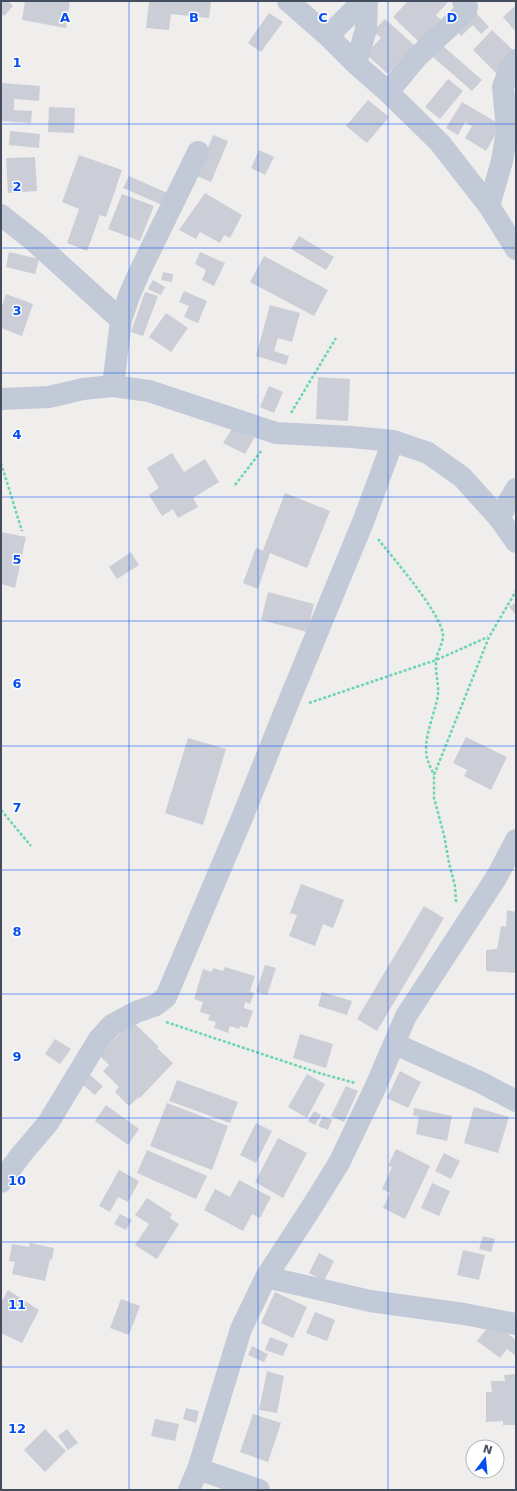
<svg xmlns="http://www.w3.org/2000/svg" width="517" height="1491" viewBox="0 0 517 1491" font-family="'DejaVu Sans',sans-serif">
<rect width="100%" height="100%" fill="#f0eded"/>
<!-- building -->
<path fill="#cbced6" d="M 1,1 L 8,1 L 13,6 L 4,16 L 1,13 Z
M 25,1 L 70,1 L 66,28 L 22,20 Z
M 149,1 L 211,1 L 209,18 L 171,14 L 169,30 L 146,28 Z
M 408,1 L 449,1 L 436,15 L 441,20 L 419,42 L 393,17 Z
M 516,5 L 516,32 L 503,17 Z
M 475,12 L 489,27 L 481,34 L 473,25 L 461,36 L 456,30 Z
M 269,13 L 283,22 L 261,52 L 248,43 Z
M 385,19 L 414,45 L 388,74 L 366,54 L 381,38 L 373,31 Z
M 492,30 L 516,53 L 498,75 L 473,50 Z
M 443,46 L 482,80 L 472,91 L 433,57 Z
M 448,79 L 463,91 L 440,119 L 425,107 Z
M 1,83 L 40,86 L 39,101 L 14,99 L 14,110 L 32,111 L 31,123 L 1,121 Z
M 368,100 L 389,117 L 367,143 L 346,126 Z
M 462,102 L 501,125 L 486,151 L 465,138 L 472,126 L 465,122 L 458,135 L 446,128 Z
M 49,107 L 75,108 L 74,133 L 48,132 Z
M 10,131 L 40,134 L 39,148 L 9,145 Z
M 213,135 L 228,141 L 211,182 L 197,176 Z
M 259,150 L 274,157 L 265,175 L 251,168 Z
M 79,155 L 122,170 L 106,217 L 100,215 L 87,251 L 67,243 L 79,209 L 62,202 Z
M 35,157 L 37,191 L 8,193 L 6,158 Z
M 129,176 L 174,196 L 169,208 L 123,188 Z
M 205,193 L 242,215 L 230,238 L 224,235 L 220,243 L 200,232 L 196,239 L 179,230 Z
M 122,194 L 154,206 L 140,241 L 108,229 Z
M 299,236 L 334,257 L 326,270 L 291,249 Z
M 9,252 L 39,259 L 35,274 L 6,267 Z
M 200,252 L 225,263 L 214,286 L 202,280 L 206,270 L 195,264 Z
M 264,256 L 328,290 L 314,316 L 250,282 Z
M 163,272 L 173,274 L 172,282 L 161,280 Z
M 153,280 L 165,287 L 161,295 L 148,289 Z
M 184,291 L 207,301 L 198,323 L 184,317 L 189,306 L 179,302 Z
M 145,292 L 158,296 L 143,336 L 131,332 Z
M 6,294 L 33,304 L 22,336 L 1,328 L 1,309 Z
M 270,305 L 300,313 L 292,342 L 278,338 L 274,351 L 289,356 L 286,365 L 256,356 Z
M 166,313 L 188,328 L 171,352 L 149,337 Z
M 318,377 L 350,379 L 348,421 L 316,419 Z
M 269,386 L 283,392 L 274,413 L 260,407 Z
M 233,427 L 254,438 L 245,454 L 223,443 Z
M 172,453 L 184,472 L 205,459 L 219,482 L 193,498 L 198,507 L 178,518 L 173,509 L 162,516 L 149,495 L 159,488 L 147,468 Z
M 285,493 L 330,511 L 307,568 L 270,553 L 258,589 L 243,583 L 256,548 L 267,552 L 263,550 Z
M 1,532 L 26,537 L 15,588 L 1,584 Z
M 131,552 L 139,565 L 117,579 L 109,567 Z
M 268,592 L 314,604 L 307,632 L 261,620 Z
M 516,602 L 516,615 L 509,607 Z
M 466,737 L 507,757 L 491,790 L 464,776 L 467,770 L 453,763 Z
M 188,738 L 226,749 L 203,825 L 165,813 Z
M 301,884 L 344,900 L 333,928 L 323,924 L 315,946 L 289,936 L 297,915 L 290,913 Z
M 424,906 L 444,918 L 377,1031 L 357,1019 Z
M 507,910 L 516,912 L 516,973 L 486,971 L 486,950 L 497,949 L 501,926 L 506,927 Z
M 265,965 L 276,968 L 267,995 L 256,992 Z
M 225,967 L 255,976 L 250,991 L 254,993 L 250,1004 L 245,1002 L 244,1008 L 253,1011 L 247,1028 L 240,1026 L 239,1029 L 230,1026 L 228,1033 L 214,1028 L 216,1022 L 208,1020 L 210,1015 L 200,1012 L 203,1002 L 194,999 L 203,969 L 212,972 L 213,968 L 223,971 Z
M 322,992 L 352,1001 L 347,1015 L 318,1006 Z
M 132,1021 L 159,1047 L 157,1048 L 173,1063 L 140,1098 L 139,1097 L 129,1106 L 115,1092 L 119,1087 L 103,1071 L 109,1065 L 99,1055 Z
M 300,1034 L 333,1044 L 326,1068 L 293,1058 Z
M 55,1039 L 71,1049 L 60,1064 L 45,1054 Z
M 400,1071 L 421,1082 L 408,1108 L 387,1098 Z
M 307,1074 L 325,1084 L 307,1118 L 288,1107 Z
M 90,1075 L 103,1086 L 95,1095 L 82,1084 Z
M 177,1080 L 238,1102 L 230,1123 L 169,1101 Z
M 346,1086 L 358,1091 L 344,1122 L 331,1116 Z
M 167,1103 L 228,1126 L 212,1170 L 150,1146 Z
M 106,1105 L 139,1129 L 128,1145 L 95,1121 Z
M 474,1107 L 509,1117 L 498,1153 L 464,1143 Z
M 414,1108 L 452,1116 L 447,1141 L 416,1134 L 419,1117 L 413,1115 Z
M 314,1111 L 321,1115 L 315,1125 L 308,1121 Z
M 323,1116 L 332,1120 L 328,1130 L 318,1126 Z
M 256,1123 L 272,1131 L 256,1163 L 240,1155 Z
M 278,1138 L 307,1153 L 283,1198 L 255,1182 Z
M 396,1149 L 430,1166 L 405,1219 L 383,1208 L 390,1193 L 382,1189 L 392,1167 L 388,1166 Z
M 147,1150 L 207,1176 L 196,1199 L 137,1173 Z
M 444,1153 L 460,1161 L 451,1179 L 435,1171 Z
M 119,1170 L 139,1181 L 128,1202 L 118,1197 L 110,1212 L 99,1206 Z
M 239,1180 L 271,1197 L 260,1218 L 252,1214 L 243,1231 L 204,1210 L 215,1189 L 230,1197 Z
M 432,1183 L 450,1191 L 439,1216 L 421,1208 Z
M 147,1198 L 172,1214 L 170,1218 L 179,1224 L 157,1259 L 135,1245 L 149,1224 L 135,1215 Z
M 120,1214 L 132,1220 L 126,1230 L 114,1224 Z
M 483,1236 L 495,1239 L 491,1252 L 479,1249 Z
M 30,1243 L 54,1248 L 52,1260 L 50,1259 L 45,1281 L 12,1274 L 15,1262 L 9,1261 L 12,1244 L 29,1247 Z
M 463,1250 L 485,1255 L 479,1280 L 457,1275 Z
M 319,1253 L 334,1261 L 324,1281 L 309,1273 Z
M 8,1290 L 39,1310 L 22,1343 L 1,1333 L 1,1303 Z
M 275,1292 L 307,1307 L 293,1338 L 261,1323 Z
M 121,1299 L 140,1306 L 129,1335 L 110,1328 Z
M 315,1312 L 335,1320 L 327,1341 L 306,1333 Z
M 492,1322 L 516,1340 L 516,1356 L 507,1349 L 500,1358 L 477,1341 Z
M 270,1337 L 288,1344 L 283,1356 L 265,1350 Z
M 252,1346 L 268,1354 L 264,1362 L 248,1355 Z
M 267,1371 L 284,1376 L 277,1413 L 259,1410 Z
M 516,1374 L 516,1425 L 503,1425 L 503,1421 L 486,1422 L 486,1392 L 492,1392 L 491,1381 L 505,1381 L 504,1375 Z
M 186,1408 L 199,1411 L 196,1423 L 183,1419 Z
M 253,1414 L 281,1423 L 268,1462 L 240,1452 Z
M 155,1419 L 179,1424 L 175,1441 L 151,1436 Z
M 45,1429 L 66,1451 L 45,1472 L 24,1450 Z
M 67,1429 L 78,1443 L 68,1450 L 58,1436 Z"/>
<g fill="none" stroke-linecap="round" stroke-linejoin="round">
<!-- path -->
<path stroke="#6ad6af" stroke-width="2.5" stroke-dasharray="3 2" stroke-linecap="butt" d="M 291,413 L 336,338
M 1,463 L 22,531
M 235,485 L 262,450
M 378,539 C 393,558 441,613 443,635 C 443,644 437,652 436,661 C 435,672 439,684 438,695 C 435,714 421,742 428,761 C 429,765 432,770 434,775
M 309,703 L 436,660 L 488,637
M 1,810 L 31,846
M 456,902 L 455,886 L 449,863 L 444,835 L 434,798 L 434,775 L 489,637 L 516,591
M 166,1022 L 319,1073 L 355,1083"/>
<!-- street -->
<path stroke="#c2cad7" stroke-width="22" d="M 288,1 L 328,36 L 356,64 L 388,92 L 440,143 L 489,206 L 516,249
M 328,36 L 363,1
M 356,64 L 366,29 L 367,1
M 388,92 L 417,57 L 466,11 L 467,7 L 463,1
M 489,206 L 502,161 L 507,131 L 503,87 L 509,71 L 516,60
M 1,215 L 35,242 L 121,320
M 113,386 L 121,320 L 129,296 L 139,273 L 198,152
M 1,399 L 49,397 L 83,389 L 113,386 L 149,391 L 276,433 L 352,437 L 393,441 L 428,453 L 462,477 L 499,518 L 516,542
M 499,518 L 516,489
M 395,1044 L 482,1083 L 516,1101
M 1,1182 L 20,1156 L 48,1123 L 99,1039 L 112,1025 L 136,1012 L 156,1005 L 166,997 L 242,818 L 284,713 L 363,522 L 393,441
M 266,1277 L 370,1301 L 464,1314 L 516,1324
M 198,1469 L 259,1490
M 189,1490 L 198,1469 L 241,1329 L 266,1277 L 313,1205 L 339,1163 L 375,1088 L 406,1016 L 496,878 L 516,840"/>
</g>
<!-- grid -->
<path fill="none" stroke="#044cf3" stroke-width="1" stroke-opacity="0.55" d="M 129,1 L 129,1490M 258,1 L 258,1490M 388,1 L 388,1490M 1,124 L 516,124M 1,248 L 516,248M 1,373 L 516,373M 1,497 L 516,497M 1,621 L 516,621M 1,746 L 516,746M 1,870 L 516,870M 1,994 L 516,994M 1,1118 L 516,1118M 1,1242 L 516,1242M 1,1367 L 516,1367"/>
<g font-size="13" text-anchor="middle" font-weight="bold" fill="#044cf3" stroke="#fff" stroke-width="3" stroke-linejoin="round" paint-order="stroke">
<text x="65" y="22">A</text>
<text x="194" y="22">B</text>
<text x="323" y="22">C</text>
<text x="452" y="22">D</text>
<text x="17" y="67">1</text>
<text x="17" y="191">2</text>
<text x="17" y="315">3</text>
<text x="17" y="439">4</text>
<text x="17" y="564">5</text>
<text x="17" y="688">6</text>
<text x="17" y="812">7</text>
<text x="17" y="936">8</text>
<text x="17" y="1061">9</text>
<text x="17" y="1185">10</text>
<text x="17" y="1309">11</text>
<text x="17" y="1433">12</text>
</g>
<!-- border -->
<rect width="517" height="1491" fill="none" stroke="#434d5d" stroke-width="4"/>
<!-- north arrow -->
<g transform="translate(485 1459) rotate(16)"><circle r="19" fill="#ffffff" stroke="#b4b8be"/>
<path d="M0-3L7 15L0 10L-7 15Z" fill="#044cf3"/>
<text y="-6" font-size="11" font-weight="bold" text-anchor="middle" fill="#434d5d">N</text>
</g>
</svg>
